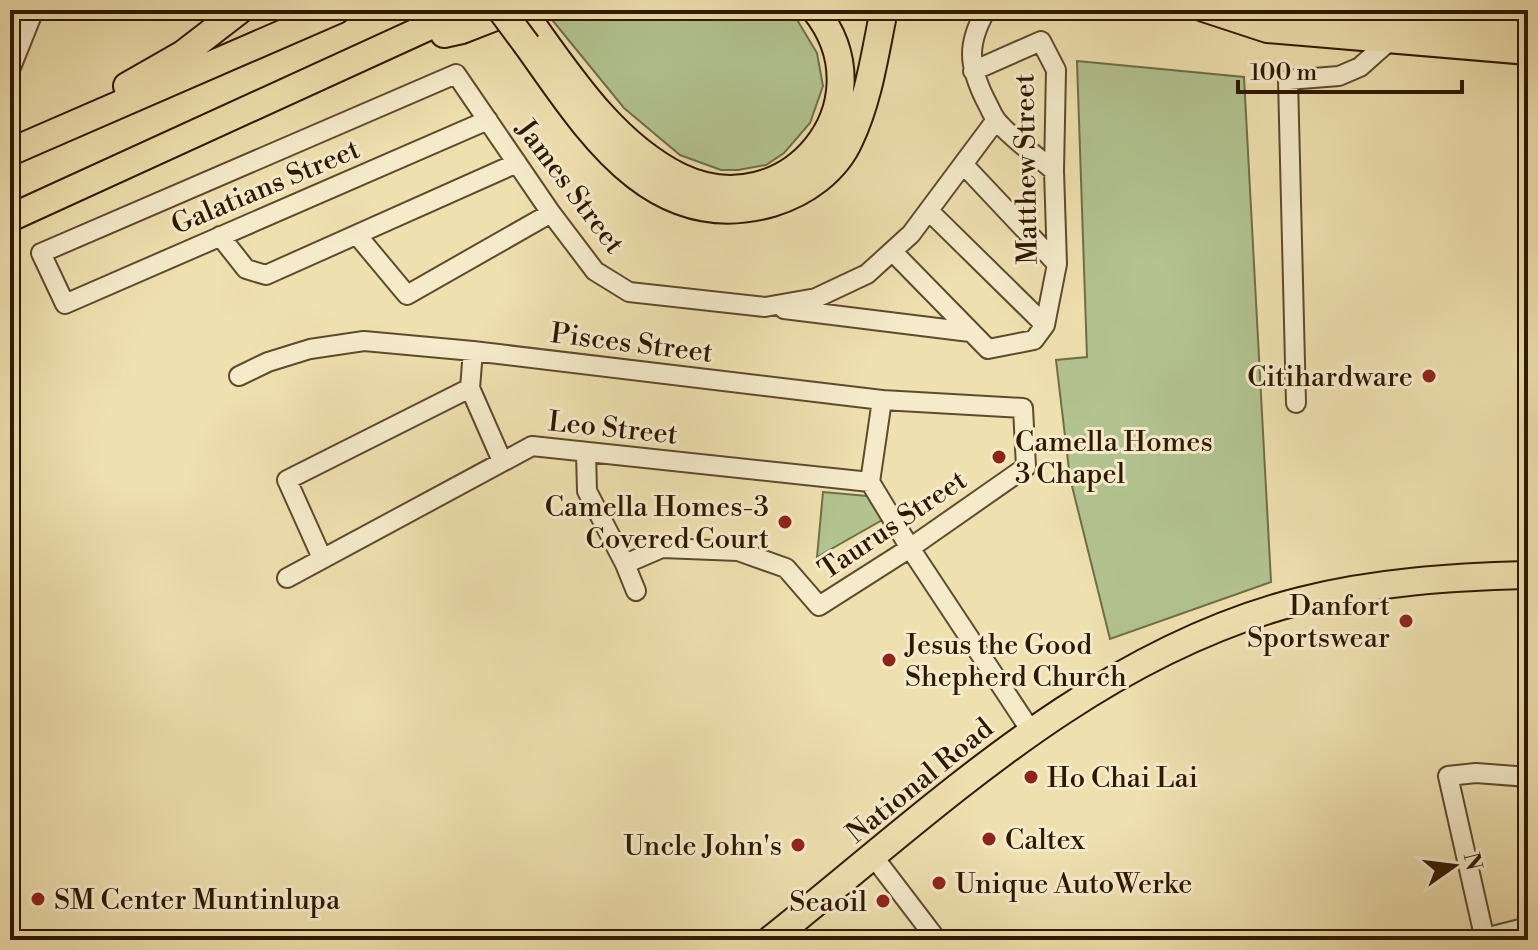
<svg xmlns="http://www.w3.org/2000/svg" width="1538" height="950" viewBox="0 0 1538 950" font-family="'Libre Bodoni',serif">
<rect width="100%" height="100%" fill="#efe0af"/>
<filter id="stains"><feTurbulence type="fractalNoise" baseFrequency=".0025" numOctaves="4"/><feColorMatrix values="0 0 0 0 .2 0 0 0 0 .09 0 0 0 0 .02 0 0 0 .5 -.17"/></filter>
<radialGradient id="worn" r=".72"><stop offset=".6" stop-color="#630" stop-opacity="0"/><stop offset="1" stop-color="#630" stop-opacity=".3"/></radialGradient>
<!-- green -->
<path fill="#b2c390" stroke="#706e48" stroke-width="2" d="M 544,10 L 778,10 L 796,18 L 817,53 L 823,86 L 810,123 L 784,153 L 766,165 L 738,170 L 721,170 L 680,155 L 624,108 Z
M 1077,61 L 1244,77 L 1271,582 L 1110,639 L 1070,478 L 1056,360 L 1087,357 Z
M 823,492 L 867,496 L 884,519 L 817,557 Z"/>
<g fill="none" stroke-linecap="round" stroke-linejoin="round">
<!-- minor casing -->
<g stroke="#5e4a2c" stroke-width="22">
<path id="minor" d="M 986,10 C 967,44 968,64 985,99 C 989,106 992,115 997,121 C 1013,140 1036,155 1054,171
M 1472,41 L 1474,10
M 10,70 L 34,10
M 488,120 L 65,304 L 41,253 L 456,74 L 551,213 L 595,271 L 629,292 L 765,307 L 816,298 L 867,274 L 911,234 L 996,120
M 963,164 L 1057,264
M 929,211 L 1045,325
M 357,235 L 407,295 L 551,213
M 220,236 L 246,269 L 266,275 L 517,163
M 893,252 L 988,349 L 1034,340 L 1045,325 L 1057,264 L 1054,171 L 1056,70 L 1041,41 L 973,71
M 784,309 L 970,332
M 473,351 L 470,388 L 502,461
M 239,376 L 268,362 L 310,349 L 364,341 L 473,351 L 882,400 L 1023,408 L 1026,467 L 910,548 L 819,606 L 786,568 L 738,551 L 662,548 L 625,564
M 882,400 L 870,482 L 910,548 L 1031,731
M 1296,403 L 1288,80 L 1339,76 L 1360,67 L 1387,43
M 586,452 L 587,491 L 625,564 L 636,591
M 322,558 L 287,480 L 470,388
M 287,578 L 532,446 L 870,482
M 873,856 L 937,940
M 1485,938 L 1528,927
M 1485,940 L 1448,776 L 1476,773 L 1528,777"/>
</g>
<!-- major casing -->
<g stroke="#2e1800" stroke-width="26">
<path id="major" d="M 1203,10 L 1267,31 L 1528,53
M 1277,10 L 1343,21 L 1528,33"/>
</g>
<!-- highway casing -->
<g stroke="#2e1800" stroke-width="30">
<path id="highway" d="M 522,10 C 566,71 611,143 680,177 C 787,228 890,104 815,10
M 444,34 L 462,30 L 513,10
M 527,45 C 587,129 652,238 772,203 C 805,193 836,171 850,139 C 869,99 875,53 884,10
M 127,86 L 183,54 L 240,10
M 10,152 L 337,10
M 10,218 L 465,10
M 770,940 C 933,810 1092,654 1300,601 C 1374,582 1452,577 1528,575"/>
</g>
<!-- minor -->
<use href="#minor" stroke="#f5ebcb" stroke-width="18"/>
<!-- major -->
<use href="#major" stroke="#efe0af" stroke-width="22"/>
<!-- highway -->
<use href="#highway" stroke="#efe0af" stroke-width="26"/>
<!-- highway-bridge casing -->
<g stroke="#2e1800" stroke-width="30" stroke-linecap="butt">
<path id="highway-bridge" d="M 501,10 L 527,45"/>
</g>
<!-- highway-bridge -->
<use href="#highway-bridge" stroke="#efe0af" stroke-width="26"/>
</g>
<!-- markers -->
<g fill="#8f2418" stroke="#f5ebcb" stroke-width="3">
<circle cx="1429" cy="376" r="8"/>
<circle cx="999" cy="457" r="8"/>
<circle cx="785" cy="522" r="8"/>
<circle cx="1406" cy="621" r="8"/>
<circle cx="889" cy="660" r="8"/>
<circle cx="1031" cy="777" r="8"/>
<circle cx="989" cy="839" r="8"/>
<circle cx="798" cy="845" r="8"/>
<circle cx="939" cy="883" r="8"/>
<circle cx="38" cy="899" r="8"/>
<circle cx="883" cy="901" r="8"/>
</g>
<g text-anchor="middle" stroke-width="6" stroke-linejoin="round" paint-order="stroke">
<!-- street labels -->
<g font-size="28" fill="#2e1800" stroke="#f5ebcb">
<text transform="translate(1025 169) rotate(-91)" y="10">Matthew Street</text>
<text transform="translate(265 186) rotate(-23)" y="10">Galatians Street</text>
<text transform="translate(571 186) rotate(53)" y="10">James Street</text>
<text transform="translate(632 342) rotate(7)" y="10">Pisces Street</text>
<text transform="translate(613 427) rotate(6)" y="10">Leo Street</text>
<text transform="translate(892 524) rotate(-34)" y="10">Taurus Street</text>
<text transform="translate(919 780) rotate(-39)" y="10">National Road</text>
</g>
<!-- poi labels -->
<g font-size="28" fill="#2e1800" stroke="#f5ebcb" text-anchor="start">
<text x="1413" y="386" text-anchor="end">Citihardware</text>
<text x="1015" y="451">Camella Homes<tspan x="1015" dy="32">3 Chapel</tspan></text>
<text x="769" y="516" text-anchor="end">Camella Homes-3<tspan x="769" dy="32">Covered Court</tspan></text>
<text x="1390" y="615" text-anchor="end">Danfort<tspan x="1390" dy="32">Sportswear</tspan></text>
<text x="905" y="654">Jesus the Good<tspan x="905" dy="32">Shepherd Church</tspan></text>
<text x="1047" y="787">Ho Chai Lai</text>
<text x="1005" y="849">Caltex</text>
<text x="782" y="855" text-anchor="end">Uncle John's</text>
<text x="955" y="893">Unique AutoWerke</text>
<text x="54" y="909">SM Center Muntinlupa</text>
<text x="867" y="911" text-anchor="end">Seaoil</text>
</g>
</g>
<!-- margin -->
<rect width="1538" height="950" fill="none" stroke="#efe0af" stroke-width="40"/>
<rect x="12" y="12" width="1514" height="926" fill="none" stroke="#2e1800" stroke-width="4"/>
<rect x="20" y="20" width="1498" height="910" fill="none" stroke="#2e1800" stroke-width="2"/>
<!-- north arrow -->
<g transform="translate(1454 866) rotate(76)" stroke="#f5ebcb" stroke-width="6" paint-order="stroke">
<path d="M0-6L14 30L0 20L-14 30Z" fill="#2e1800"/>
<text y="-12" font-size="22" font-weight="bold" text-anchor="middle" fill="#2e1800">N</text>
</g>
<!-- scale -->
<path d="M1238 80v12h224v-12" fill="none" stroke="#2e1800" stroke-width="4"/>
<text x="1250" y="80" font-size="24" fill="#2e1800" stroke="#f5ebcb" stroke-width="6" paint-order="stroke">100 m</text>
<rect width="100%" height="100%" filter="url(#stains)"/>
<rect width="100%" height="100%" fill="url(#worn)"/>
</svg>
